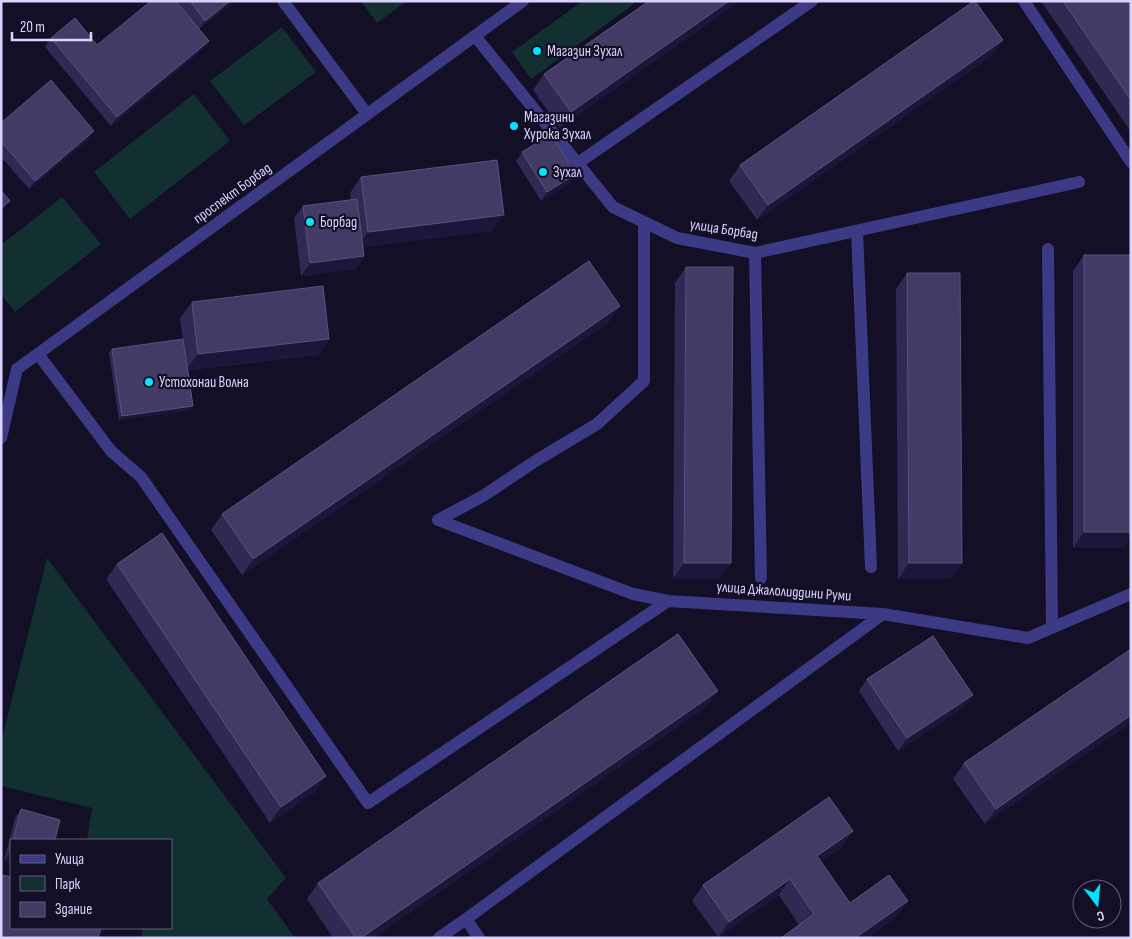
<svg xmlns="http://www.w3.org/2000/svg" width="1132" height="939" viewBox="0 0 1132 939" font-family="'Sofia Sans Condensed',sans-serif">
<rect width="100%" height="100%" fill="#130f26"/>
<!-- green -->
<path fill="#12302f" d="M 361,1 L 407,1 L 377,23 Z
M 583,1 L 638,1 L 531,79 L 512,52 Z
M 282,27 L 316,72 L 244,125 L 210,81 Z
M 194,94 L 230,141 L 130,219 L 94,172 Z
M 62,197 L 101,244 L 15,312 L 1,294 L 1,245 Z
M 47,558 L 286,878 L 267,899 L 295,938 L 141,938 L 143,928 L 171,928 L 171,840 L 87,840 L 92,808 L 1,786 L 1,743 Z"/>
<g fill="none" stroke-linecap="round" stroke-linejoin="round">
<!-- minor -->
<path stroke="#3d3a85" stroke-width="12" d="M 283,1 L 367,114
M 1024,1 L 1131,162
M 475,36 L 613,207 L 677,238 L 755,253 L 1079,182
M 578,163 L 812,1
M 857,231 L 871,567
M 1048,249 L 1052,628
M 755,253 L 761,578
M 38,354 L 111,451 L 141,477 L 368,803 L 668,601
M 1,438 L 17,369 L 523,1
M 438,520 L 633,594 L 668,601 L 883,614 L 1028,638 L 1131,594
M 438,520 L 483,496 L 537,460 L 597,424 L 644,381 L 644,222
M 466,919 L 883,614
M 439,938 L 466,919 L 479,938"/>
</g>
<!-- wall -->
<path fill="#312854" d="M 177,1 L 235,1 L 199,29 L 203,49 L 111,126 L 45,47 L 51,38 L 97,45 L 190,18 Z
M 649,1 L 560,128 L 533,90 L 544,74 Z
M 1041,1 L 1127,1 L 1131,7 L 1131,132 Z
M 1003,40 L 991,56 L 757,220 L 729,181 L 740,165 Z
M 1,123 L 88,140 L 29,189 L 1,157 Z
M 522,152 L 576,174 L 570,183 L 541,201 L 516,161 Z
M 361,177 L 492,231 L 363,247 L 364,256 L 356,269 L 301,276 L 294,218 L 303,206 L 351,200 L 350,193 Z
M 1084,255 L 1124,548 L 1073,548 L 1073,271 Z
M 686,267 L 731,563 L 719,579 L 673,579 L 675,283 Z
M 907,273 L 951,579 L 898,579 L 896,289 Z
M 192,302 L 329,339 L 318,355 L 188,370 L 193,406 L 190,410 L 119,420 L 109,353 L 112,349 L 183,339 L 180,318 Z
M 609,322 L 242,575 L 211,530 L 222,514 Z
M 117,564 L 315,792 L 270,823 L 106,579 Z
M 1131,649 L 985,824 L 953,779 L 964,763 Z
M 867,679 L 964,707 L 898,751 L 859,691 Z
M 706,707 L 373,938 L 333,938 L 307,899 L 318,883 Z
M 21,809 L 55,840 L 11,840 L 11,863 L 4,861 L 15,818 Z
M 842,847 L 821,861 L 850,903 L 908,901 L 896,917 L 867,938 L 781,938 L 799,925 L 779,895 L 718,937 L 692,901 L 703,885 Z"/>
<!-- shaded-wall -->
<path fill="#1d163a" d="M 230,1 L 235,1 L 199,29 L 205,21 Z
M 729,1 L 741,1 L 560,128 L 571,112 Z
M 1003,40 L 991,56 L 757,220 L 768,205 Z
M 209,41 L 203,49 L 111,126 L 117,117 Z
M 94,131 L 88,140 L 29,189 L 35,181 Z
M 576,174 L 570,183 L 541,201 L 547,192 Z
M 10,201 L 4,209 L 1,212 L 1,208 Z
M 504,215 L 492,231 L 357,248 L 368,232 Z
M 364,256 L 356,269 L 301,276 L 310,263 Z
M 620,306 L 609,322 L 242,575 L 253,559 Z
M 329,339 L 318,355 L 186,370 L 198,354 Z
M 193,406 L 190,410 L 119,420 L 122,416 Z
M 1084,532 L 1131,532 L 1131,538 L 1124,548 L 1073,548 Z
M 684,563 L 731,563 L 719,579 L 673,579 Z
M 909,563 L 962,563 L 951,579 L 898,579 Z
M 718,691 L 706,707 L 373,938 L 361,938 Z
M 973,695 L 964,707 L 898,751 L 907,738 Z
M 1131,715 L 1131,723 L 985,824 L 996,809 Z
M 326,776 L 315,792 L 270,823 L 281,807 Z
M 853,831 L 842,847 L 806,872 L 817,856 Z
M 10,852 L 11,853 L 11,863 L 4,861 Z
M 790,879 L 779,895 L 718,937 L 729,922 Z
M 908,901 L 896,917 L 867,938 L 855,938 Z"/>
<!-- building -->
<path fill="#433a66" stroke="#5a527e" d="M 151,1 L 176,1 L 209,41 L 117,117 L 51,38 L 75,18 L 97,45 Z
M 190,1 L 230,1 L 205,21 Z
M 649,1 L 729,1 L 571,112 L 544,74 Z
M 974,1 L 975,1 L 1003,40 L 768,205 L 740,165 Z
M 1063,1 L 1127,1 L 1131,7 L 1131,100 Z
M 51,80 L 94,131 L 35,181 L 1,141 L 1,123 Z
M 551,134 L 576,174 L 547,192 L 522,152 Z
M 497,160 L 504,215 L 368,232 L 361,177 Z
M 1,190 L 10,201 L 1,208 Z
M 357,199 L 364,256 L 310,263 L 303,206 Z
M 1084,255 L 1131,255 L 1131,532 L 1084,532 Z
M 589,261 L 620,306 L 253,559 L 222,514 Z
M 686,267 L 733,267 L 731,563 L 684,563 Z
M 907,273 L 960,273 L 962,563 L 909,563 Z
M 323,286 L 329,339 L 198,354 L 192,302 Z
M 183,339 L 193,406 L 122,416 L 112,349 Z
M 162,533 L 326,776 L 281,807 L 117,564 Z
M 678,634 L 718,691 L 361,938 L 356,938 L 318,883 Z
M 933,636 L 973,695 L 907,738 L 867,679 Z
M 1131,649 L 1131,715 L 996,809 L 964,763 Z
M 829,797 L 853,831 L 817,856 L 850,903 L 889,875 L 908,901 L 855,938 L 781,938 L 814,914 L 790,879 L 729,922 L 703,885 Z
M 21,809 L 60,820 L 55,840 L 13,840 Z
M 3,875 L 11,877 L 11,928 L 101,928 L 98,938 L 1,938 L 1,882 Z"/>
<!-- markers -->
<g fill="#00e5ff" stroke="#130f26" stroke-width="2">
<circle cx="537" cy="51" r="5"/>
<circle cx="514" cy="126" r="5"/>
<circle cx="543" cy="172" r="5"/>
<circle cx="310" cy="222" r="5"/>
<circle cx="149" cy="382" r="5"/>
</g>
<g text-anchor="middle" stroke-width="4.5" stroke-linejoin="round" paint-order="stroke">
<!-- poi labels -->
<g font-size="15" fill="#d9d4ff" stroke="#130f26" text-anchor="start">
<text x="547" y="56">Магазин Зухал</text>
<text x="524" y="122">Магазини<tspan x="524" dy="17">Хурока Зухал</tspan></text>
<text x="553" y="177">Зухал</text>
<text x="320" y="227">Борбад</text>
<text x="159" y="387">Устохонаи Волна</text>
</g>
<!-- street labels -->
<g font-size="15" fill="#d9d4ff" stroke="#130f26">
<text transform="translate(232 193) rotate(-36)" y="5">проспект Борбад</text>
<text transform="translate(724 229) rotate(9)" y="5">улица Борбад</text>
<text transform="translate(784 591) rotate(4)" y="5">улица Джалолиддини Руми</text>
</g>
</g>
<!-- border -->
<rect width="1132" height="939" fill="none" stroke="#d9d4ff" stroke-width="5"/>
<!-- legend -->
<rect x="10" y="839" width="162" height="90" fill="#130f26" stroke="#625e7d"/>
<rect x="20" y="855" width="25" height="8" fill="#3d3a85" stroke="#625e7d"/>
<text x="55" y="864" font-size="15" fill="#d9d4ff">Улица</text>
<rect x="20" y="876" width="25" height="15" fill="#12302f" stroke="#625e7d"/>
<text x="55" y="889" font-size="15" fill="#d9d4ff">Парк</text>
<rect x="20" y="902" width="25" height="15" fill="#433a66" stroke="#625e7d"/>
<text x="55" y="914" font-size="15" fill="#d9d4ff">Здание</text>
<!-- north arrow -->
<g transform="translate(1097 904) rotate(164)"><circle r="24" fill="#130f26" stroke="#625e7d"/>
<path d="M0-4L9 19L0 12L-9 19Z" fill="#00e5ff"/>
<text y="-8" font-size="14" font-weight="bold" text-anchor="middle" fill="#d9d4ff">С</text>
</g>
<!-- scale -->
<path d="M12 32v8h79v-8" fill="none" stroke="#d9d4ff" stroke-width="2.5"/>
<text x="20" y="32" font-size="15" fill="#d9d4ff" stroke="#130f26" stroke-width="4" paint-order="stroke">20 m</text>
</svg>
